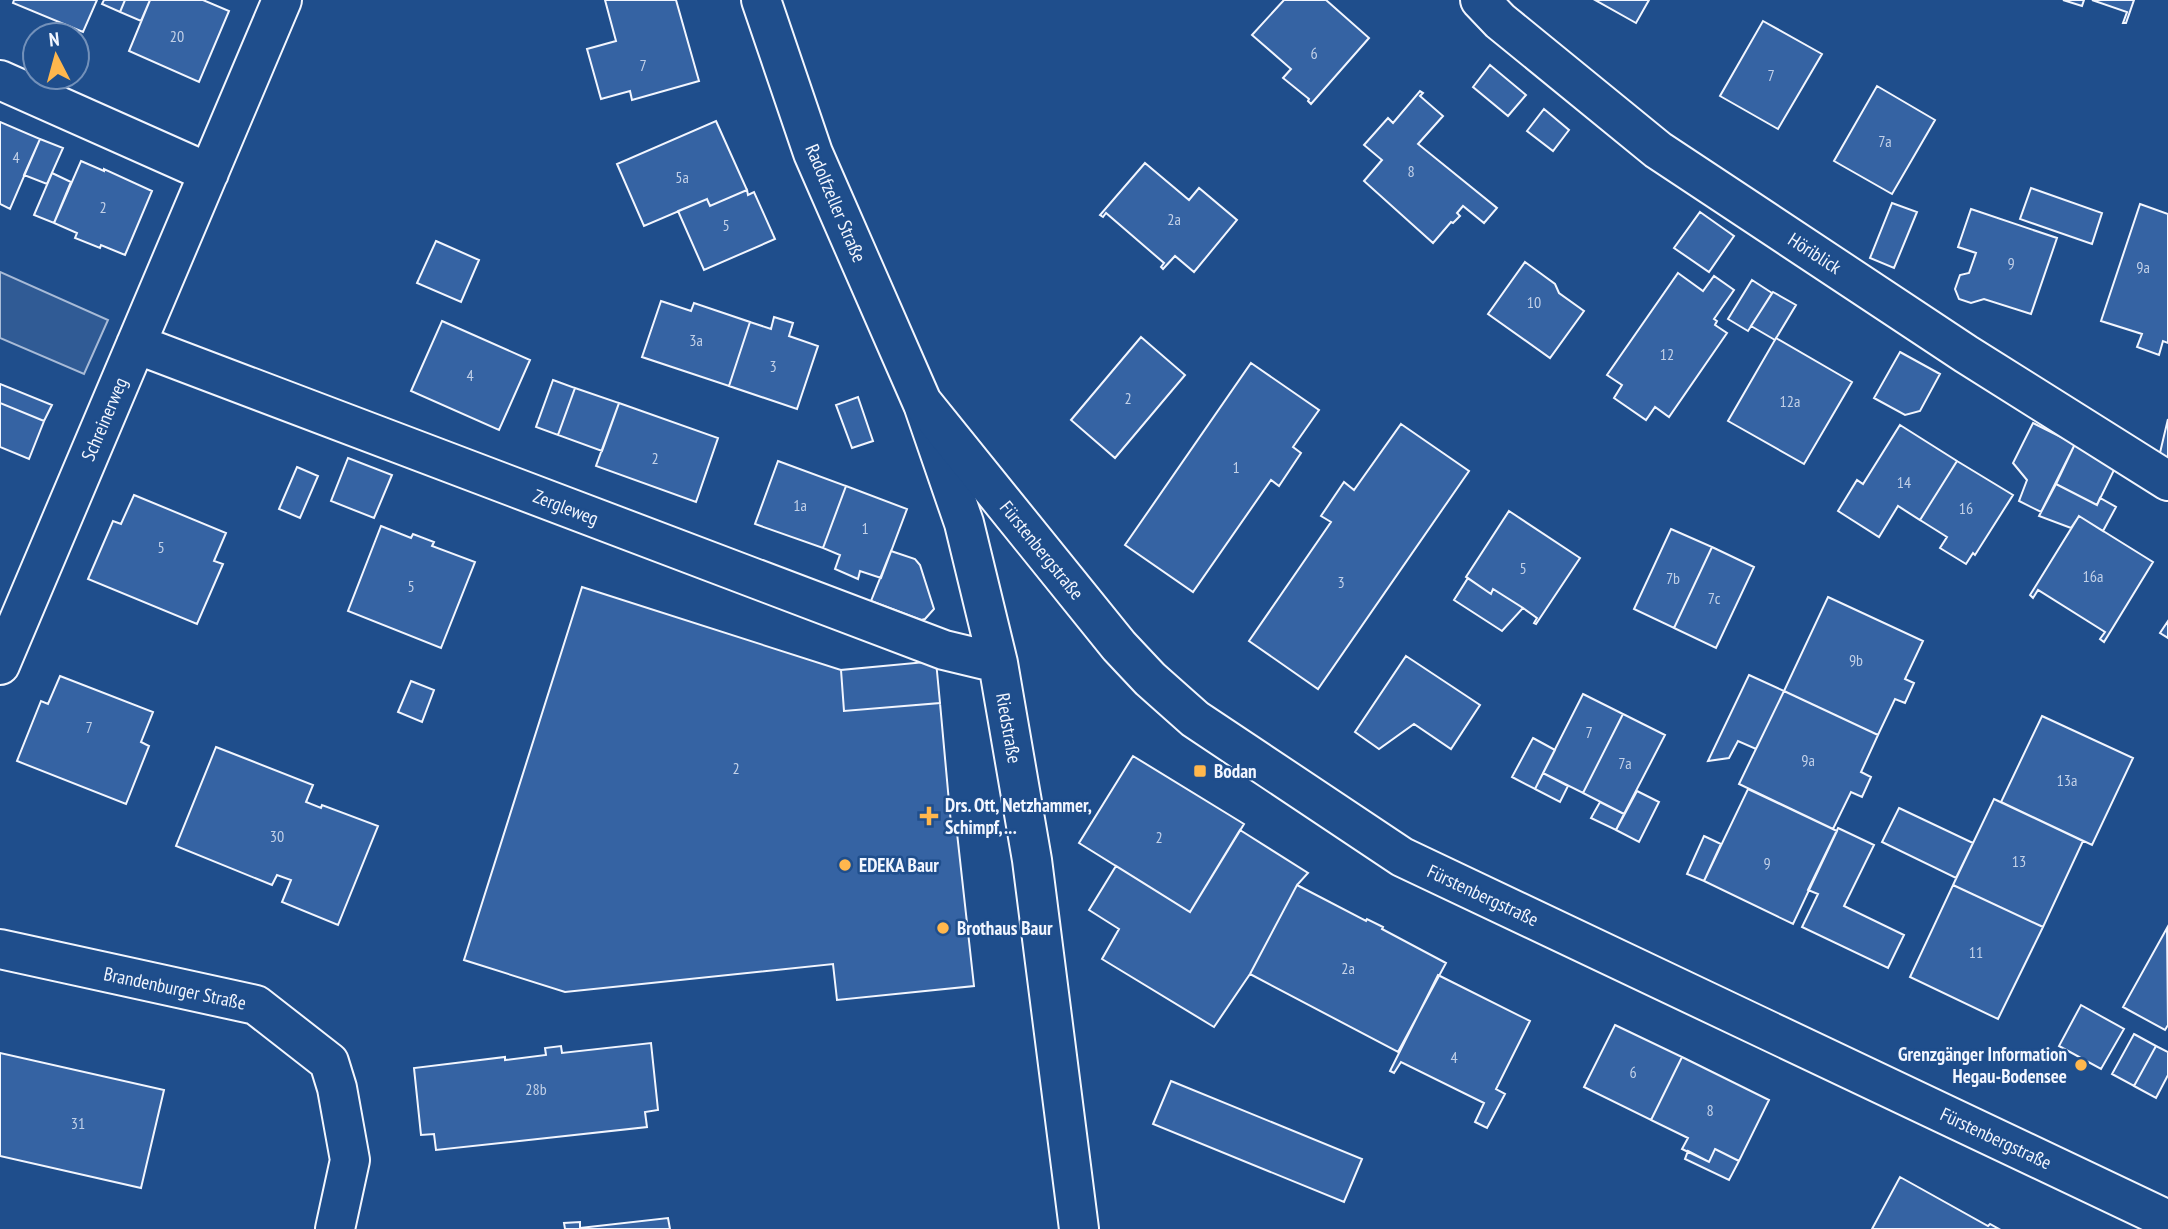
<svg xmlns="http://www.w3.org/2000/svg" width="2168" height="1229" viewBox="0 0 2168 1229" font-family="'PT Sans Narrow',sans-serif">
<rect width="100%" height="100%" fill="#1f4e8c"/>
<!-- green -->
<path fill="#305b95" stroke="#a8bbd7" stroke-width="2" d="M 0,272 L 108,320 L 84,374 L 0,338 Z"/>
<!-- building -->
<path fill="#3563a3" stroke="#f2f6ff" stroke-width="2" d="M 14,0 L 97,0 L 83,32 L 13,3 Z
M 104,0 L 125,0 L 120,12 L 102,4 Z
M 125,0 L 150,0 L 141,21 L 120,12 Z
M 150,0 L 203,0 L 229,11 L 199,82 L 129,51 Z
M 605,0 L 676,0 L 699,81 L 632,100 L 630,91 L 601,99 L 587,49 L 616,41 Z
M 1284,0 L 1326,0 L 1369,38 L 1311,104 L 1308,101 L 1309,99 L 1283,78 L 1291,69 L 1252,35 Z
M 1595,0 L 1649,0 L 1636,23 Z
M 2063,0 L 2084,0 L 2082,6 Z
M 2092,0 L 2134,0 L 2126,23 L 2123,23 L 2127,12 Z
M 1763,21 L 1822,54 L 1778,129 L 1720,96 Z
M 1490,65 L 1526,95 L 1508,116 L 1473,87 Z
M 1877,86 L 1935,120 L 1892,194 L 1834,161 Z
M 1420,91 L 1423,93 L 1420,96 L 1443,116 L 1418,144 L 1497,208 L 1484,223 L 1463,206 L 1457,213 L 1460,216 L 1453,223 L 1451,222 L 1433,243 L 1364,181 L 1382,160 L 1364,145 L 1388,118 L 1393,123 Z
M 1544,109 L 1569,130 L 1553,151 L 1527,131 Z
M 716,121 L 747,190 L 710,206 L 707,199 L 644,226 L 617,164 Z
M 0,122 L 40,139 L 10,209 L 0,204 Z
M 40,139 L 63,148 L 47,184 L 24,175 Z
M 81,161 L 104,171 L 104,169 L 152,191 L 125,255 L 101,245 L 100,248 L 75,238 L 77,233 L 54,223 Z
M 1145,163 L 1189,200 L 1199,188 L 1237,220 L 1194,272 L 1175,256 L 1163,269 L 1161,267 L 1164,263 L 1106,213 L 1103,217 L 1100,215 Z
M 52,173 L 71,182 L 54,223 L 34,215 Z
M 2031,188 L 2102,213 L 2092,244 L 2020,219 Z
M 747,190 L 748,195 L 754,192 L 775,239 L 704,270 L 678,211 L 707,199 L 710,206 Z
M 1892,203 L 1917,212 L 1894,268 L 1870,258 Z
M 2140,204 L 2168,214 L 2168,343 L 2163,341 L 2159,355 L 2137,347 L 2142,334 L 2101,321 Z
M 1971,209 L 2057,238 L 2031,314 L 1984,299 L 1971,303 L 1959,299 L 1955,289 L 1960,275 L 1969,273 L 1976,253 L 1958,247 Z
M 1700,212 L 1734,236 L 1709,272 L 1674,248 Z
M 436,241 L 479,260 L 461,302 L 417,283 Z
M 1525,262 L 1555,284 L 1559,293 L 1584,311 L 1550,358 L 1488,314 Z
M 1678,273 L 1703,291 L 1714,276 L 1734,290 L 1714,319 L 1717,321 L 1715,325 L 1727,333 L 1669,417 L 1655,407 L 1646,420 L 1614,398 L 1622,385 L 1607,375 Z
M 1752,280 L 1772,293 L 1748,331 L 1728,319 Z
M 1773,292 L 1796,305 L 1775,340 L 1751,326 Z
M 661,301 L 691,311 L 694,303 L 750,322 L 729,386 L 642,357 Z
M 774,317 L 793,323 L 789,336 L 818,346 L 797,409 L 729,386 L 750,322 L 771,329 Z
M 442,321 L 530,360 L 499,430 L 411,391 Z
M 1141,337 L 1185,375 L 1115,458 L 1071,420 Z
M 1776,338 L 1852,382 L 1804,464 L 1728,421 Z
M 1900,352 L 1940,374 L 1920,411 L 1905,415 L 1874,398 Z
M 1251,363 L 1319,410 L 1293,447 L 1301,453 L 1279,486 L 1271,480 L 1193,592 L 1125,545 Z
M 553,380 L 575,388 L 558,435 L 536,427 Z
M 0,384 L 52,405 L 44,421 L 0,403 Z
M 575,388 L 619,403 L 602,451 L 558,435 Z
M 858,397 L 873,441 L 852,448 L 836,405 Z
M 0,403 L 44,421 L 29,459 L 0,447 Z
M 619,403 L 718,438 L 696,502 L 596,466 Z
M 2168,419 L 2168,459 L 2159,457 Z
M 2033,423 L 2075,444 L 2041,512 L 2019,501 L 2027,480 L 2013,463 Z
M 1401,424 L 1469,471 L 1318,689 L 1249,641 L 1331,522 L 1321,516 L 1344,482 L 1354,490 Z
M 1900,425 L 1957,461 L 1920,520 L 1898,506 L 1879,537 L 1838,511 L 1857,480 L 1863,484 Z
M 2075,444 L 2116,466 L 2097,505 L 2056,484 Z
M 348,458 L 392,475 L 374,518 L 331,501 Z
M 778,461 L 846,486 L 823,548 L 755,524 Z
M 1957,461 L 2013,495 L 1975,555 L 1973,553 L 1966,564 L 1940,548 L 1947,537 L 1920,520 Z
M 297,467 L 318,476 L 300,518 L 279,509 Z
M 2056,484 L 2097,505 L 2100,498 L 2116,507 L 2103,531 L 2079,516 L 2071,528 L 2039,516 Z
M 846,486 L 907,509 L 881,578 L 860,571 L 858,579 L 835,569 L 840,555 L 823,548 Z
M 134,495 L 226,533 L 214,561 L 223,564 L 197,624 L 88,579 L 113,521 L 121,524 Z
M 1509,511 L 1580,558 L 1536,624 L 1534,623 L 1537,618 L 1523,608 L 1493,589 L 1491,594 L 1466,577 Z
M 2079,516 L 2153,562 L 2104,642 L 2100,639 L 2105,632 L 2038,590 L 2033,598 L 2030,595 Z
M 381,526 L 411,538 L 413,534 L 434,542 L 432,546 L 475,562 L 441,648 L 348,611 Z
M 1671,529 L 1712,547 L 1674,628 L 1634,609 Z
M 1712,547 L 1754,567 L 1716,648 L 1674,628 Z
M 891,551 L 915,559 L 920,565 L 934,609 L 925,619 L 921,620 L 871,601 Z
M 1468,578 L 1491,594 L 1493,589 L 1523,608 L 1502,631 L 1454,600 Z
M 582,587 L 841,670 L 844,711 L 940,703 L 951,824 L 956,824 L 974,986 L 837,1000 L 833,964 L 565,992 L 464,960 Z
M 1828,597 L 1923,641 L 1905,679 L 1914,683 L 1905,703 L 1895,699 L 1878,735 L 1784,691 Z
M 2168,621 L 2168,638 L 2160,633 Z
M 1406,656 L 1480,705 L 1451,749 L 1414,724 L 1379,749 L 1355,732 Z
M 936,661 L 940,703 L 844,711 L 841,670 Z
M 1749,675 L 1784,691 L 1756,749 L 1738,741 L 1729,758 L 1708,761 Z
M 60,676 L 153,712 L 141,742 L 149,746 L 126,804 L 17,761 L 41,701 L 48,704 Z
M 411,681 L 434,690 L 422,722 L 398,712 Z
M 1784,691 L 1878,735 L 1861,772 L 1871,777 L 1862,797 L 1851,792 L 1833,829 L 1739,784 Z
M 1583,694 L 1623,714 L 1583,793 L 1543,773 Z
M 1623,714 L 1665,735 L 1624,814 L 1583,793 Z
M 2042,716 L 2133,758 L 2092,845 L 2001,802 Z
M 1533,738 L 1555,750 L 1535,789 L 1512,777 Z
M 216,747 L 313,785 L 306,802 L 321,808 L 322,805 L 378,826 L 338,925 L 282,902 L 291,880 L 277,875 L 272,885 L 176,846 Z
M 1133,756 L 1244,824 L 1190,912 L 1079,843 Z
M 1543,773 L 1568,786 L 1560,802 L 1535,789 Z
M 1748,789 L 1837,831 L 1793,924 L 1704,881 Z
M 1637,791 L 1659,802 L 1639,842 L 1616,830 Z
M 1994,799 L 2083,841 L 2043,927 L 1953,885 Z
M 1600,802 L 1624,814 L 1616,830 L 1591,818 Z
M 1899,808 L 1973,843 L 1956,878 L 1882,842 Z
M 1838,828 L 1874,845 L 1844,906 L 1904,935 L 1888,968 L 1802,927 L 1818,894 L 1808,890 Z
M 1240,830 L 1308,873 L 1297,885 L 1250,974 L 1214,1027 L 1102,959 L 1119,929 L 1089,910 L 1116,866 L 1190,912 Z
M 1704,836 L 1721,844 L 1704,881 L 1687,874 Z
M 1297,885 L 1366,921 L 1367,919 L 1383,927 L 1382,929 L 1446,963 L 1398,1052 L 1250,974 Z
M 1953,885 L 2043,927 L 1998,1019 L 1910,977 Z
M 2167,928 L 2168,1025 L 2165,1030 L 2123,1007 Z
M 1438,975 L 1530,1021 L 1496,1089 L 1505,1094 L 1487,1128 L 1475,1122 L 1484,1103 L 1401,1062 L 1394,1073 L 1390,1071 Z
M 2081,1005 L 2124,1029 L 2101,1069 L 2059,1046 Z
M 1615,1025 L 1682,1057 L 1651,1120 L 1584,1087 Z
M 2134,1034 L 2156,1046 L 2134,1086 L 2112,1074 Z
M 651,1043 L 658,1110 L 645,1112 L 647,1127 L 436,1150 L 434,1134 L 421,1135 L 414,1068 L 505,1057 L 505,1060 L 546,1055 L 545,1048 L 561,1046 L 562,1053 Z
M 2156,1046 L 2168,1052 L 2168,1075 L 2156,1098 L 2134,1086 Z
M 0,1053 L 164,1090 L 141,1188 L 0,1156 Z
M 1682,1057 L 1769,1100 L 1739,1161 L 1715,1149 L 1709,1162 L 1682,1149 L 1688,1138 L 1651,1120 Z
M 1171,1081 L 1362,1159 L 1344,1202 L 1153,1124 Z
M 1715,1149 L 1739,1161 L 1729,1180 L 1685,1159 L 1688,1151 L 1709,1162 Z
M 1900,1177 L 1988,1226 L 1990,1224 L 1999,1229 L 1872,1229 Z
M 668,1218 L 670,1229 L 565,1229 L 564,1223 L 580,1222 L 580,1228 Z"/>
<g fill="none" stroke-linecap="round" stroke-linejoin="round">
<!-- minor casing -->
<g stroke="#f2f6ff" stroke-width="42">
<path id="minor" d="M 1480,0 L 1500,21 L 1658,150 L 1966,354 L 2168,481
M 0,80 L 209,173
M 136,344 L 944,650 L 998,663
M 924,407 L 964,523 L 998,663 L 1032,860 L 1079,1229
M 0,665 L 282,0
M 0,949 L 256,1005 L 329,1062 L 337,1088 L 350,1160 L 335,1229"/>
</g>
<!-- secondary casing -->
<g stroke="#f2f6ff" stroke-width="42">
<path id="secondary" d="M 761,0 L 813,153 L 922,402 L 1119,646 L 1150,679 L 1195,719 L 1402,857 L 2168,1220"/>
</g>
<!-- minor -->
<use href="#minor" stroke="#1f4e8c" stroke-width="38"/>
<!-- secondary -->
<use href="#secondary" stroke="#1f4e8c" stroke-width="38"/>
</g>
<!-- markers -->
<g fill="#ffb74d" stroke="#1f4e8c" stroke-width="2.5">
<rect x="1193" y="764" width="14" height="14" rx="3.5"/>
<path d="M925.5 805.5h7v7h7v7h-7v7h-7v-7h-7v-7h7z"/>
<circle cx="845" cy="865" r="7"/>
<circle cx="943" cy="928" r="7"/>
<circle cx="2081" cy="1065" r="7"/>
</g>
<g text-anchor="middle" stroke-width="5" stroke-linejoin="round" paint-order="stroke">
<!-- number labels -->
<g font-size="16" fill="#c3d1e8">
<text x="177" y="42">20</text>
<text x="1314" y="59">6</text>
<text x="643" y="71">7</text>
<text x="1771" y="81">7</text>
<text x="1885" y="147">7a</text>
<text x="16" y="163">4</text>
<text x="1411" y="177">8</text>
<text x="682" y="183">5a</text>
<text x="103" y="213">2</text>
<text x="1174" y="225">2a</text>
<text x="726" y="231">5</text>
<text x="2011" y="269">9</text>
<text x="2143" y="273">9a</text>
<text x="1534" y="308">10</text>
<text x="696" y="346">3a</text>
<text x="1667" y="360">12</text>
<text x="773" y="372">3</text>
<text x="470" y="381">4</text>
<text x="1128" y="404">2</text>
<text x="1790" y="407">12a</text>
<text x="655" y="464">2</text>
<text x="1236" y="473">1</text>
<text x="1904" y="488">14</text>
<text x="800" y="511">1a</text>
<text x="1966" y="514">16</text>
<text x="865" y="534">1</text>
<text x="161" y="553">5</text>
<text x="1523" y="574">5</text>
<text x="2093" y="582">16a</text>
<text x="1673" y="584">7b</text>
<text x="1341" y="588">3</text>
<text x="411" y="592">5</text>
<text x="1714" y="604">7c</text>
<text x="1856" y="666">9b</text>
<text x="89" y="733">7</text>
<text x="1589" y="738">7</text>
<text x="1808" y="766">9a</text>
<text x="1625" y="769">7a</text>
<text x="736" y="774">2</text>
<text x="2067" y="786">13a</text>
<text x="277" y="842">30</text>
<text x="1159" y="843">2</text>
<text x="2019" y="867">13</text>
<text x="1767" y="869">9</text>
<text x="1976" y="958">11</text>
<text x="1348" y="974">2a</text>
<text x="1454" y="1063">4</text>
<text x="1633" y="1078">6</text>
<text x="536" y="1095">28b</text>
<text x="1710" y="1116">8</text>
<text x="78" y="1129">31</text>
</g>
<!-- street labels -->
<g font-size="19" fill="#f2f6ff" stroke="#1f4e8c">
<text transform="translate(836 203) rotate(67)" y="7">Radolfzeller Straße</text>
<text transform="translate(1815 253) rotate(33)" y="7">Höriblick</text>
<text transform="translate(104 419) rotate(-67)" y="7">Schreinerweg</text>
<text transform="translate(566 507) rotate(21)" y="7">Zergleweg</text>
<text transform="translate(1042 550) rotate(51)" y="7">Fürstenbergstraße</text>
<text transform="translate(1009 728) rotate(80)" y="7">Riedstraße</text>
<text transform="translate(1483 895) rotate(25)" y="7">Fürstenbergstraße</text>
<text transform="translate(175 988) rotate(12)" y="7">Brandenburger Straße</text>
<text transform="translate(1996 1138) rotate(25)" y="7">Fürstenbergstraße</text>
</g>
<!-- poi labels -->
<g font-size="19" font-weight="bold" fill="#f2f6ff" stroke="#1f4e8c" text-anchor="start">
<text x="1214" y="778">Bodan</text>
<text x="945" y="812">Drs. Ott, Netzhammer,<tspan x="945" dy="22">Schimpf, ...</tspan></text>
<text x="859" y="872">EDEKA Baur</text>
<text x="957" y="935">Brothaus Baur</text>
<text x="2067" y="1061" text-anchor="end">Grenzgänger Information<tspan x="2067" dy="22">Hegau-Bodensee</tspan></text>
</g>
</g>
<!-- north arrow -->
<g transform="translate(56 56) rotate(354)"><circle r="33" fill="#1f4e8c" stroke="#7391ba" stroke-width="2"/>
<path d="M0-5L12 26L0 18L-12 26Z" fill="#ffb74d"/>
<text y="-10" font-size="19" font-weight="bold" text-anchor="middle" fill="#f2f6ff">N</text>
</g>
</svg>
